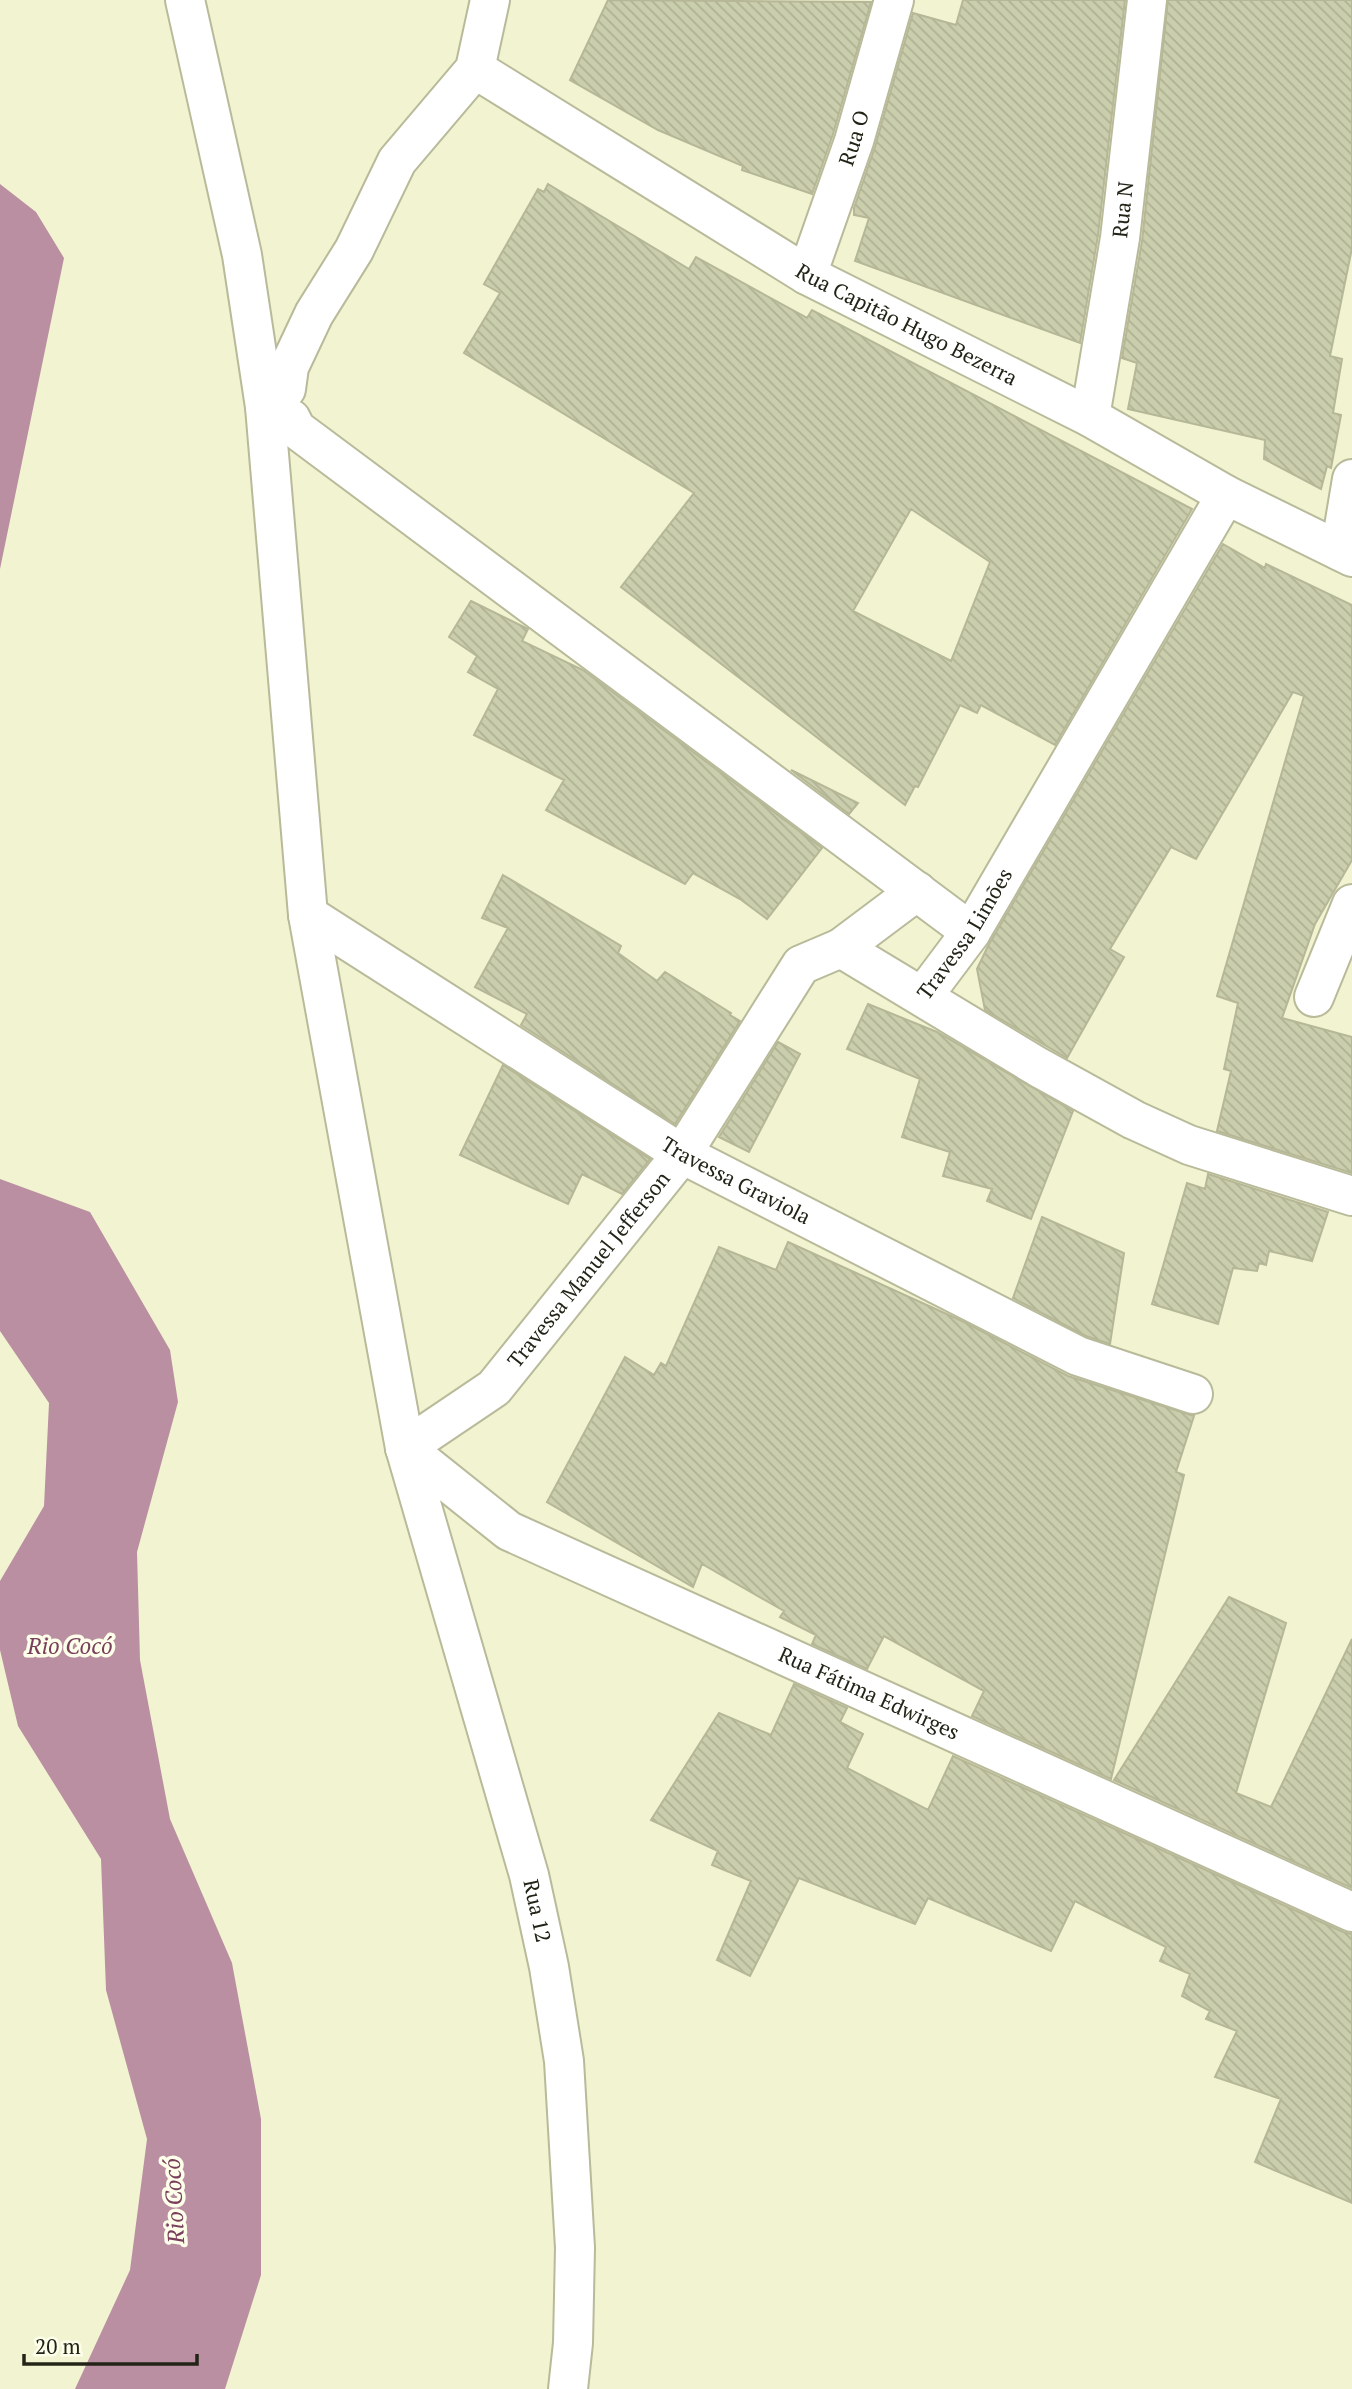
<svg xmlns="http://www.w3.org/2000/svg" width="1352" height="2389" viewBox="0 0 1352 2389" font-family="'PT Serif',serif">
<defs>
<pattern id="building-back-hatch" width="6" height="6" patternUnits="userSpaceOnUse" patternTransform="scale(1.75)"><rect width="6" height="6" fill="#cbceac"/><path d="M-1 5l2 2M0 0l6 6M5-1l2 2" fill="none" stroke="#aeb193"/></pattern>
</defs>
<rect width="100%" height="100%" fill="#f1f3d1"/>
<!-- water -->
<path fill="#ba8fa2" d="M 0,184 L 36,212 L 64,258 L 0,569 Z
M 0,1179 L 90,1212 L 170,1350 L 178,1402 L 137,1552 L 140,1660 L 170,1819 L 232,1963 L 261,2119 L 261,2275 L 225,2389 L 75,2389 L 130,2270 L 147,2139 L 106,1990 L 101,1859 L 18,1726 L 0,1650 L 0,1581 L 44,1506 L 49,1403 L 0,1331 Z"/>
<!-- building -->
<path fill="url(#building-back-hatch)" stroke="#b5b796" stroke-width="2" fill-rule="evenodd" d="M 608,0 L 871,2 L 833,134 L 812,194 L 742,170 L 743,166 L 658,130 L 570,80 Z
M 963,0 L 1125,0 L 1098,235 L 1080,343 L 855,261 L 869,218 L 854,215 L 854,208 L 875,147 L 913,13 L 956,25 Z
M 1168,0 L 1352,0 L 1352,248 L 1330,356 L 1342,359 L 1333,413 L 1341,415 L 1331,468 L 1327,466 L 1321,489 L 1264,459 L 1265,440 L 1128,409 L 1137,363 L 1122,358 L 1142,241 Z
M 548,184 L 689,269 L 696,257 L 807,318 L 812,310 L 1192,509 L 1055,745 L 981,705 L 977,713 L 960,705 L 918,787 L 915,786 L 905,805 L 621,587 L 694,493 L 464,353 L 500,293 L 484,284 L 538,189 L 544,192 ZM 911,509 L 990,562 L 951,661 L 853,611 Z
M 1223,544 L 1265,568 L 1266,564 L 1352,605 L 1352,860 L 1315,924 L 1282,1018 L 1352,1037 L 1352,1173 L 1217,1131 L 1231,1071 L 1224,1069 L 1238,1003 L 1217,996 L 1304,696 L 1293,692 L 1196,859 L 1171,847 L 1110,949 L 1124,957 L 1067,1058 L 985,1010 L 977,969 L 988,946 Z
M 471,601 L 528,629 L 522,641 L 583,670 L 822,848 L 767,919 L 740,899 L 693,873 L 685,884 L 546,810 L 564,780 L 474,735 L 498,689 L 468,672 L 477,656 L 449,637 Z
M 791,770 L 858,803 L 849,814 Z
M 503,875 L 621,946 L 618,953 L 657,981 L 665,972 L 731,1013 L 730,1015 L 740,1021 L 675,1124 L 521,1025 L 527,1014 L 475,987 L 508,928 L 482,918 Z
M 868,1004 L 937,1032 L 1073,1111 L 1031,1219 L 987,1201 L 992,1189 L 943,1176 L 950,1152 L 902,1137 L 920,1079 L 847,1049 Z
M 778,1042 L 800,1054 L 749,1152 L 719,1137 Z
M 503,1065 L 650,1159 L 622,1194 L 582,1174 L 568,1204 L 460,1155 Z
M 1208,1174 L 1328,1212 L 1312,1261 L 1269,1251 L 1266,1265 L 1259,1263 L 1257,1271 L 1233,1268 L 1218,1324 L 1152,1304 L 1187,1183 L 1205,1189 Z
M 1042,1217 L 1124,1253 L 1110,1344 L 1086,1336 L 1013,1298 Z
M 788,1242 L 962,1321 L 1068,1376 L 1194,1416 L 1176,1472 L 1184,1475 L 1111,1779 L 972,1716 L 984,1691 L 884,1636 L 867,1669 L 812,1644 L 816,1635 L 780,1617 L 784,1611 L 702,1564 L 693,1587 L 547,1502 L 625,1357 L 654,1375 L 661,1363 L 666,1366 L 719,1247 L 776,1270 Z
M 1229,1597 L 1286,1623 L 1236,1793 L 1271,1807 L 1352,1639 L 1352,1888 L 1114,1780 Z
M 794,1684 L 847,1708 L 840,1722 L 863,1734 L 847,1768 L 928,1810 L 953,1756 L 1343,1932 L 1352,1934 L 1352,2203 L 1255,2162 L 1281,2099 L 1215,2077 L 1237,2031 L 1206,2019 L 1210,2011 L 1182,1996 L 1190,1974 L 1160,1961 L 1166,1947 L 1075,1901 L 1051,1951 L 928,1898 L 915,1924 L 799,1878 L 750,1976 L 717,1960 L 751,1881 L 712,1865 L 718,1851 L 651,1820 L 719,1713 L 771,1735 Z"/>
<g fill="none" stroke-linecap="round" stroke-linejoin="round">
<!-- minor casing -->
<g stroke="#b8ba99" stroke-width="42">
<g id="minor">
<path id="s1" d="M 185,0 L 242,255 L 265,407 L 308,915 L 405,1448 L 529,1875 L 549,1967 L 564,2061 L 575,2248 L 573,2343 L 568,2389"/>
<path d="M 490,0 L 475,69 L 397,161 L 354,250 L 314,314 L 289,367 L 286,389 L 265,407 L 291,419 L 296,429 L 971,932"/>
<path id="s2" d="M 475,69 L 807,275 L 1090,417 L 1226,495 L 1352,557"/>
<path id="s3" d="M 807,275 L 854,141 L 894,0"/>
<path id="s4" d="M 1090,417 L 1120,238 L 1147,0"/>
<path d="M 1340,551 L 1352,479"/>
<path id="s5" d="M 308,915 L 682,1154 L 1078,1356 L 1193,1394"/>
<path d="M 841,948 L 917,891"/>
<path id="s6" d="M 923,996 L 971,932 L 1226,495"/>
<path d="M 1314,997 L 1352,904"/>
<path id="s7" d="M 405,1448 L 494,1388 L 682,1154 L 801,965 L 841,948 L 1038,1067 L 1134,1120 L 1189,1145 L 1352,1196"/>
<path id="s8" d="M 405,1448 L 509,1531 L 1352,1912"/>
</g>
</g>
<!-- minor -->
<use href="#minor" stroke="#fff" stroke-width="38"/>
</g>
<g text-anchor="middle" stroke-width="7" stroke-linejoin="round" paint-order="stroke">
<!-- street labels -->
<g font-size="21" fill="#232417" stroke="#feffea">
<text dy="7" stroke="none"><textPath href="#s3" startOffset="145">Rua O</textPath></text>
<text dy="7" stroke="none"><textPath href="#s4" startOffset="210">Rua N</textPath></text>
<text dy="7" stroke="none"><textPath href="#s2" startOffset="502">Rua Capitão Hugo Bezerra</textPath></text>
<text dy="7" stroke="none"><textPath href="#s6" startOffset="75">Travessa Limões</textPath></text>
<text dy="7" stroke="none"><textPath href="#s5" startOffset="504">Travessa Graviola</textPath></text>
<text dy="7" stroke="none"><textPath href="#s7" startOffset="259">Travessa Manuel Jefferson</textPath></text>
<text dy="7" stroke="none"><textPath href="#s8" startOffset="528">Rua Fátima Edwirges</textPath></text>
<text dy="7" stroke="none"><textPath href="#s1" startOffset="1948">Rua 12</textPath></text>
</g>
<!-- water labels -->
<g font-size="23" font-style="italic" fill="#793f5c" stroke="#feffea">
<text x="70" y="1654">Rio Cocó</text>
<text transform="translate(174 2201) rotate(-93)" y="8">Rio Cocó</text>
</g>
</g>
<!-- scale -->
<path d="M24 2354v10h173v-10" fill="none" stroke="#232417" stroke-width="3.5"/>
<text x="35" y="2354" font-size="21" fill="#232417" stroke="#feffea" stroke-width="5" paint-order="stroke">20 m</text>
</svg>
